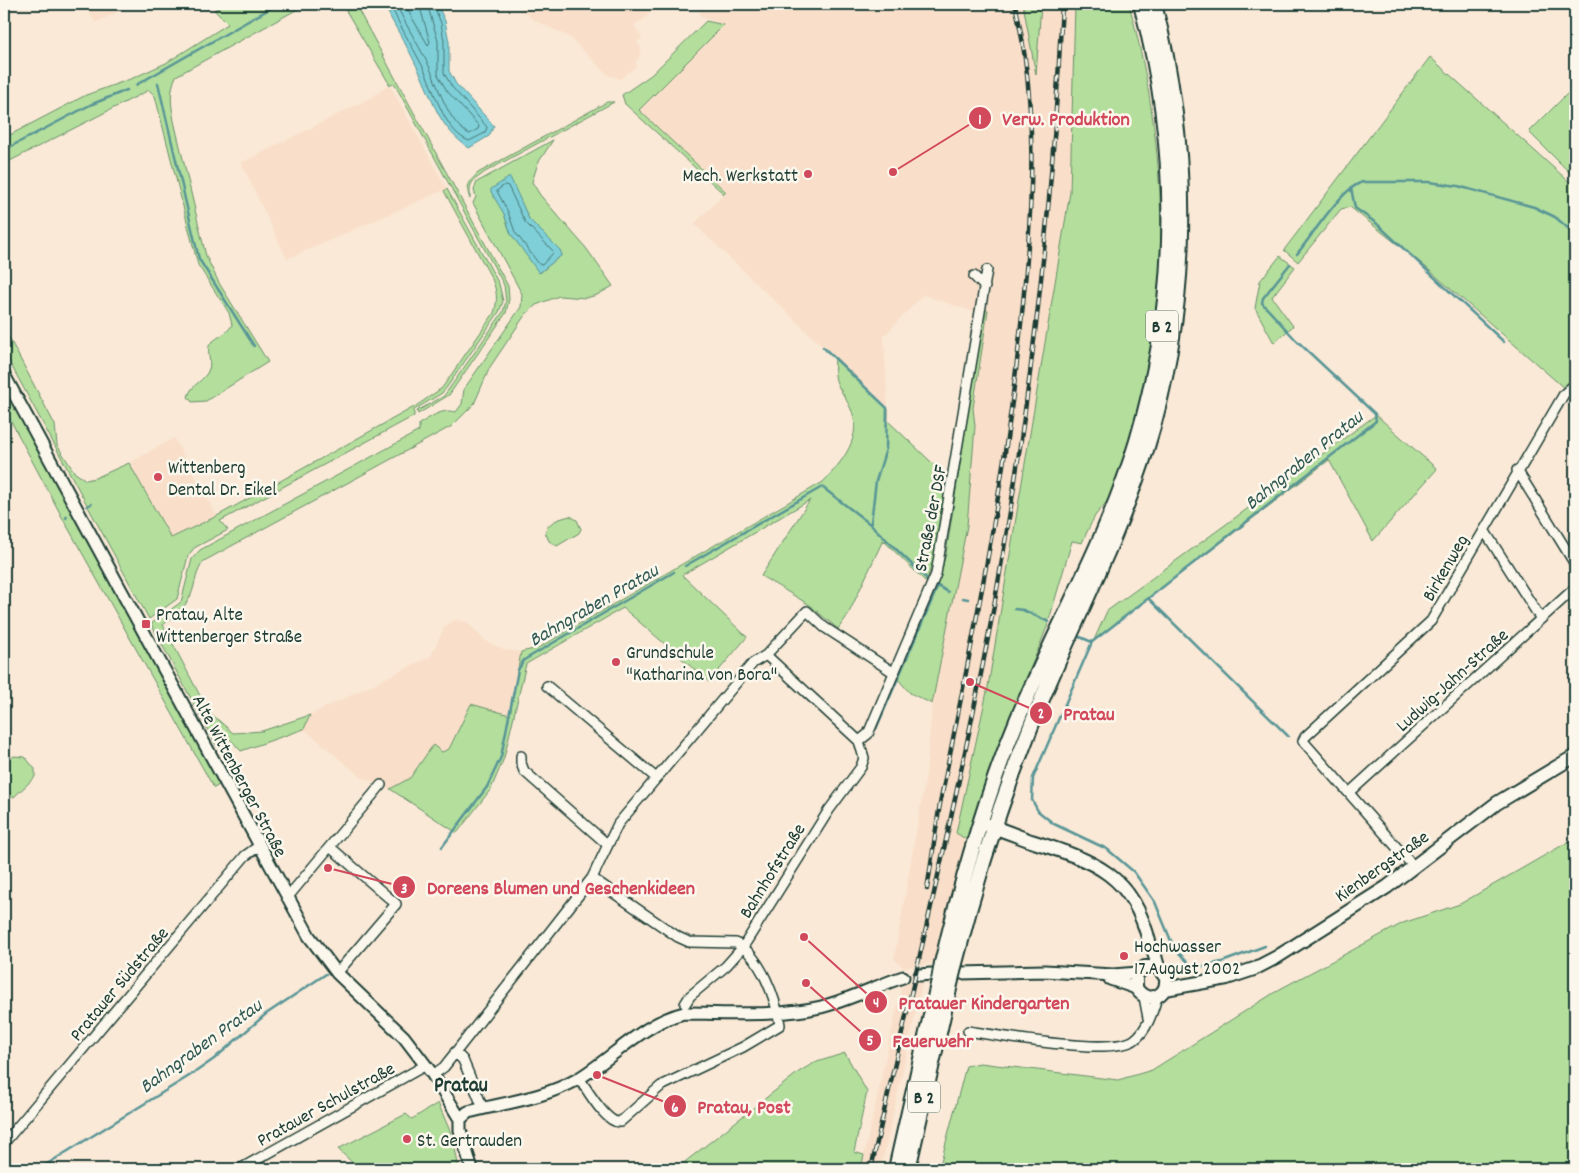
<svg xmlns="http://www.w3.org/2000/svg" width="1579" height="1173" viewBox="0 0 1579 1173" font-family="Dekko,sans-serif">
<rect width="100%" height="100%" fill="#fae9d7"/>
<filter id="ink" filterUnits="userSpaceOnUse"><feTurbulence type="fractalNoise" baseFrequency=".02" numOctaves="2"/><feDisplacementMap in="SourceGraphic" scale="10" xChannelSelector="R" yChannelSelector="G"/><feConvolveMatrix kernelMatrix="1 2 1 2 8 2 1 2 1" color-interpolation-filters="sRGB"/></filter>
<g filter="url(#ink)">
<!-- built -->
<path fill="#f9dfc9" d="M 85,4 L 134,4 L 95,23 Z
M 516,4 L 654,4 L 646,18 L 634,25 L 642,38 L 637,42 L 641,48 L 639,58 L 636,61 L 637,66 L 620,79 L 608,75 L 569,37 L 532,19 Z
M 697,4 L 1023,4 L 1036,72 L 1041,4 L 1075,4 L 1070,192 L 988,686 L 956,833 L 967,840 L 936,962 L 923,965 L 904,968 L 894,959 L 926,774 L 932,704 L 967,526 L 975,426 L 973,408 L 988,311 L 974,312 L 923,295 L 884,336 L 888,409 L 694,224 L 726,192 L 639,110 L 724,25 L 701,17 Z
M 390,85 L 447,189 L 287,259 L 241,163 L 372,97 Z
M 174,438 L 217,516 L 171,538 L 129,463 Z
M 455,620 L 467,622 L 484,640 L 505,650 L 521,652 L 510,716 L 471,704 L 449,749 L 443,752 L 433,746 L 410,778 L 390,789 L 361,777 L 304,729 L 310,715 L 431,656 L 445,626 Z
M 920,981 L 922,984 L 881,1169 L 861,1169 L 902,984 Z"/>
<!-- green -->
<path fill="#b3de9c" stroke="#698e68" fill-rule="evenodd" d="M 226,4 L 307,4 L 176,76 C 169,92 171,104 174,121 L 206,256 L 219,283 L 268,362 L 206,401 L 192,402 L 188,397 C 191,384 205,381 209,369 C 212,362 205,348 211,343 C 218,336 226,335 232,325 L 229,313 L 198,265 L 155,96 L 149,90 L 4,164 L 4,138 L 86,95 L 133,78 L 166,63 L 228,24 L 214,10 Z
M 342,4 L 355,4 L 508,286 L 509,299 L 506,313 L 449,395 L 418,414 L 417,411 L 444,396 L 503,312 L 506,301 L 504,285 L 394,83 L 390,85 Z
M 1023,4 L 1041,4 L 1036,75 Z
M 1075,4 L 1129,4 C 1168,147 1175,302 1128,445 C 1123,460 1120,477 1113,491 C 1109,501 1101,508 1095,516 C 1090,525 1086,534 1082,543 L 1072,541 L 1047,627 L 995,758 L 967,840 L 956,833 L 988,687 L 1070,192 Z
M 706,21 L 724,25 L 639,110 L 726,192 L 724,194 L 625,104 L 622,95 L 651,75 Z
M 1430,57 L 1575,187 L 1575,379 L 1564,388 L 1421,263 L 1350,207 L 1341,209 L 1298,262 L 1284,250 Z
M 1575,86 L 1575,178 L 1529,132 Z
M 607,102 L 614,102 L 485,172 L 473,181 L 470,187 L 470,199 C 465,186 469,182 478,173 Z
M 553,140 L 538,163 L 532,182 L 540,195 L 586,248 L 613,286 L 597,295 L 586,298 L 559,296 L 536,305 L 525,315 L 490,367 L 474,404 L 452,426 L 204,561 C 195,573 196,582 191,595 C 185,608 174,616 163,625 L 208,711 L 233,733 L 262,731 L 310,715 L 304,729 L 241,751 L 228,737 L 217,747 L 151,624 L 181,602 L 192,559 L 200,550 L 419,431 L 419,424 C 431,417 442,408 456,412 L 462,404 L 464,389 L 521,307 L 522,294 L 473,203 L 476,197 L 474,190 L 477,182 ZM 509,177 L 529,219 L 560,250 L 561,255 L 540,273 L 511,234 L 504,214 Z
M 447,189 L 499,284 L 503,301 L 499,312 L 447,387 L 442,393 L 414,410 L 414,416 L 220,521 L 228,530 L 194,548 L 188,556 L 177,599 L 149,619 L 4,352 L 4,328 L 55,425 L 57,445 L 75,473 L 86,480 L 95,478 L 129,463 L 171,538 L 217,516 L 416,406 L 442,388 L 494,313 C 498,300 497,291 492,279 L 444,191 Z
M 1280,256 L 1295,267 L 1272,297 L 1293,326 L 1274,343 L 1255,308 L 1260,281 Z
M 988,310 L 973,408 L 975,426 L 967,526 L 932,704 L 910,693 L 896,677 L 939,577 L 946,554 L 984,311 Z
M 835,357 L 888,409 L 888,421 L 947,477 L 935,556 L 926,582 L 883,540 L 848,615 L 838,629 L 808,604 L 761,576 L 810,500 L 682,575 L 747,637 L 709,682 L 623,608 L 526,664 L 504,758 L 491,789 L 457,833 L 390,789 L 410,778 L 433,745 L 442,752 L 449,749 L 471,704 L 510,715 L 521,652 L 538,648 L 823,482 C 841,463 865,436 850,407 C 838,383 833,386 835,357 Z
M 4,360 L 214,748 L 211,748 L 4,364 Z
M 4,384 L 193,733 L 219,785 L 214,788 L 62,517 L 4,408 Z
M 1376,415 L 1437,469 L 1373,541 L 1329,460 L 1094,640 L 1107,611 Z
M 570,516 L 577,520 L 581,529 L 579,533 L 557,546 L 549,541 L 545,532 C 549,521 559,519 570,516 Z
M 14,756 L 25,757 L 35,769 L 35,777 L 14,797 L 4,797 L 4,764 Z
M 1575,838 L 1575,1169 L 939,1169 L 966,1066 L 980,1063 L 1118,1080 L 1152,1070 L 1280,989 L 1403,923 L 1460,904 Z
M 845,1053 L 867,1092 L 854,1152 L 864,1155 L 861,1169 L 676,1169 L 800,1071 L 814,1063 Z
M 438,1103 L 453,1138 L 459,1169 L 359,1169 L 338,1149 L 406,1114 L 412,1119 Z"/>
<!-- water -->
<path fill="#7fcfd8" stroke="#599596" d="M 384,4 L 437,4 L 445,21 L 449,42 L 449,71 L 456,84 L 494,126 L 489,136 L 469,148 C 437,126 434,101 418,69 C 408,46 394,27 384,4 Z
M 510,177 L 529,219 L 560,250 L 562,255 L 539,273 L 511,234 L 504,214 L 491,192 L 491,189 Z"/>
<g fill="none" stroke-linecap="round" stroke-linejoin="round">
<!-- shore -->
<path stroke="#457776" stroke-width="1" d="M 390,4 C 399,25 411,44 422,65 C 434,88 443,131 469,141 L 485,133 L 487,127 L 452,87 L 444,73 L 444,41 L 441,23 L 433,4
M 396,4 C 405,24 417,42 427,62 C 437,81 448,126 470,134 L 478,129 L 479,126 L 447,91 L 438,75 L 438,41 L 427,4
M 404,4 L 428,45 L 430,42 L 419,4
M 505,185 L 508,186 L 525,222 L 554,252 L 542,265 L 539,264 L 515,232 L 508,212 L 497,191 Z"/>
<!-- stream -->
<path stroke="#599596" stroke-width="2.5" d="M 158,83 L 199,259 L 254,346
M 136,85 L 278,4
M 4,150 L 90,105 L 127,90
M 1351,188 L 1355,208 L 1376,223 L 1504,342
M 1297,254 C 1312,236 1342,187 1363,182 L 1429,182 L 1458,186 L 1534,207 L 1555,217 L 1575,234
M 823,347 L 887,408 L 886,449 L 876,481 L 871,523
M 87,506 L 91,504
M 66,518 L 67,516
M 685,566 L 822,487 L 870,524 L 927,579
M 963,598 L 968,599
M 1149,599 L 1288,736
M 1014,609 L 1023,610 L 1049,622
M 1080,637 L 1092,642 L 1096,639 L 1376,421 L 1375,414 L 1296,340 L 1262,303 L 1263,298 L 1290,264
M 1092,642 L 1033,778 L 1032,800 L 1038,811 L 1054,824 L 1107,849 L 1134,872 L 1155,902 L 1174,948 L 1191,965 L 1198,967 L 1222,962 L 1265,946
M 876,729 L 938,586 L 948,592
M 442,847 L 487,787 L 501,757 L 518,670 L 524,660 L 674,572
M 39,1169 L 194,1073 L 214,1059 L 266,1014 L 326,974"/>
<!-- minor casing -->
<g stroke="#1f3d34" stroke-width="12">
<path id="minor" d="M 974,276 L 985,287
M 1517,470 L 1575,564
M 1484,530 L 1541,619
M 547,686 L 655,777
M 859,741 L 868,734 L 936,574 L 987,270
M 521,756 L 521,763 L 524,771 L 608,845
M 1349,793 L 1575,588
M 330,847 L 396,904 L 337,973
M 1414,867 L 1303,741 L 1305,737 L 1431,621 L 1564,394 L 1575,384
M 287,898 L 381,785
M 1144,997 L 1148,1018
M 685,1004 L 690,996 L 726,966 L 743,947 L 829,810 L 861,767 L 864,758 L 859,741 L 766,655
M 968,1031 C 1000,1036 1110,1056 1134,1040 C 1147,1031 1153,1011 1157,997
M 455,1052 L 463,1060 L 483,1108
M 433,1075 L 444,1067 L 592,878 L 618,824 L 753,663 L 766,655 L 807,611 L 824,627 L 893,672
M 579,1078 C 587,1089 606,1124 620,1122 L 661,1086 L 743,1047 L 780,1025 C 776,999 761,956 736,943 L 689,942 L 678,937 L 592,878
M 4,1143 L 245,856 L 259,846
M 240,1169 L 426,1065"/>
</g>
<!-- tertiary casing -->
<g stroke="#1f3d34" stroke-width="15">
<path id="tertiary" d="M 4,375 L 309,936 L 337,973 L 404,1037 L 433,1075 L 460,1119 L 460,1130 L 472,1169
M 961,973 L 1045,971 L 1113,975 L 1138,973
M 920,975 L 931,974
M 1110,979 L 1136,988
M 460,1119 L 468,1112 C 504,1103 545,1098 578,1079 C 613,1058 643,1023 684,1013 C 730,1013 776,1017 821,1007 C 849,1000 876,986 903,977"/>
</g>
<!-- secondary casing -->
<g stroke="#1f3d34" stroke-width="16">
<path id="secondary" d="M 984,824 C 1000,829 1015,835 1031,841 C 1095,861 1133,874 1150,945 L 1153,948 L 1158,967 L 1166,978 C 1168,997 1147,1005 1136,988 L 1136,975 L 1145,967 L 1158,967
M 1165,989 L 1227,978 L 1254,969 L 1277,957 L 1387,887 L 1497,803 L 1575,756"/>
</g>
<!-- primary casing -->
<g stroke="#1f3d34" stroke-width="18">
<path id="primary" d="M 942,963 C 962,879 985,797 1018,718 C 1057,625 1108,538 1137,441 C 1179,299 1180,147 1141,4
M 955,963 C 979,868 1009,776 1047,687 C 1081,608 1120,532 1146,450 C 1191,307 1192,149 1154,4
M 896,1169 L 939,980
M 908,1169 L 951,980"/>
</g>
<!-- minor -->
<use href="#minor" stroke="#fbf7ec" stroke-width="9"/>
<!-- tertiary -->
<use href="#tertiary" stroke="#fbf7ec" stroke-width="11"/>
<!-- secondary -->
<use href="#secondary" stroke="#fbf7ec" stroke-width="12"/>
<!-- primary -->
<use href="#primary" stroke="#fbf7ec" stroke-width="14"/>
<!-- rail casing -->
<g stroke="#1f3d34" stroke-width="4.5">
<path id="rail" d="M 927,889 C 932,861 935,832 940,804 C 973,638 1008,472 1023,303 C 1033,205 1038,101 1015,4
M 871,1169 C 913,982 959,795 994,606 C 1030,407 1053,206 1062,4"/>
</g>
<!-- rail -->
<use href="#rail" stroke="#fbf7ec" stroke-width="2.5" stroke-dasharray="8" stroke-linecap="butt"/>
<!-- primary-bridge casing -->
<g stroke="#1f3d34" stroke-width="18" stroke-linecap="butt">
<path id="primary-bridge" d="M 939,980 L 942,963
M 951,980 L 955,963"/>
</g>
<!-- primary-bridge -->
<use href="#primary-bridge" stroke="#fbf7ec" stroke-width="14"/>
</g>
</g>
<!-- markers -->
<g fill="#d1495b" stroke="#fbf7ec" stroke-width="2">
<circle cx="808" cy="174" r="5"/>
<circle cx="158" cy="477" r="5"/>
<rect x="141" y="619" width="10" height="10" rx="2.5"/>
<circle cx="616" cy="662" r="5"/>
<circle cx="1124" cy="956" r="5"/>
<circle cx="407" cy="1139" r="5"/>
</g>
<g text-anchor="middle" stroke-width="5" stroke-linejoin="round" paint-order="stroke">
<!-- shield labels -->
<g fill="#fbf7ec" stroke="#61756b" stroke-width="1">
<rect x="1146" y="310.5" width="32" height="31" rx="4"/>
<rect x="908" y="1081.5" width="32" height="31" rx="4"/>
</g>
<g font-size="18" font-weight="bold" fill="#1f3d34">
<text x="1162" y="332">B 2</text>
<text x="924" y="1103">B 2</text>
</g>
<!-- poi labels -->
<g font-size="19" fill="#1f3d34" stroke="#fbf7ec" text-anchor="start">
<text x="798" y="181" text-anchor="end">Mech. Werkstatt</text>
<text x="168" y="473">Wittenberg<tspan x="168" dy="22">Dental Dr. Eikel</tspan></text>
<text x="156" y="620">Pratau, Alte<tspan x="156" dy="22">Wittenberger Straße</tspan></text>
<text x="626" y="658">Grundschule<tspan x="626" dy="22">"Katharina von Bora"</tspan></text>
<text x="1134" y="952">Hochwasser<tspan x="1134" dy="22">17.August 2002</tspan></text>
<text x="417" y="1146">St. Gertrauden</text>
</g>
<!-- street labels -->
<g font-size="19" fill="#1f3d34" stroke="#fbf7ec">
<text transform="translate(929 518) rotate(-79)" y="7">Straße der DSF</text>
<text transform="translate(1444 567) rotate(-60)" y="7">Birkenweg</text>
<text transform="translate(1451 679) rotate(-42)" y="7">Ludwig-Jahn-Straße</text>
<text transform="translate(241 775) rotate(62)" y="7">Alte Wittenberger Straße</text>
<text transform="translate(1381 865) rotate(-35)" y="7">Kienbergstraße</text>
<text transform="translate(771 870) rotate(-58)" y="7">Bahnhofstraße</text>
<text transform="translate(118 983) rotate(-50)" y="7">Pratauer Südstraße</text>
<text transform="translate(325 1103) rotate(-29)" y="7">Pratauer Schulstraße</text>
</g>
<!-- water labels -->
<g font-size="20" font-style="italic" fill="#325a55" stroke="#fbf7ec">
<text transform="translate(1303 459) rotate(-39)" y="7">Bahngraben Pratau</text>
<text transform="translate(593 604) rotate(-30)" y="7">Bahngraben Pratau</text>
<text transform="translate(200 1045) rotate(-36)" y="7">Bahngraben Pratau</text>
</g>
<!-- quarter labels -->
<g font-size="21" font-weight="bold" fill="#1f3d34" stroke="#fbf7ec">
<text x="461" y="1091">Pratau</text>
</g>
</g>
<!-- callouts -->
<path fill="none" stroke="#d1495b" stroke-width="2" d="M893 172L980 118M970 682L1041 713M328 868L404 887M804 937L876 1002M806 983L870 1040M597 1075L675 1106"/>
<g fill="#d1495b" stroke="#fbf7ec" stroke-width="2">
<circle cx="893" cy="172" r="5"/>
<circle cx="970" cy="682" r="5"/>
<circle cx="328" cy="868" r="5"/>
<circle cx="804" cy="937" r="5"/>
<circle cx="806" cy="983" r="5"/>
<circle cx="597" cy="1075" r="5"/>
<circle cx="980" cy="118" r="12"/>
<circle cx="1041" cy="713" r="12"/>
<circle cx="404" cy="887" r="12"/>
<circle cx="876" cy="1002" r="12"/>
<circle cx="870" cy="1040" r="12"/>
<circle cx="675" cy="1106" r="12"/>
</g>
<g font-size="15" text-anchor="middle" font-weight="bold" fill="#fff">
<text x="980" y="124">1</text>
<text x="1041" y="718">2</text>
<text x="404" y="893">3</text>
<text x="876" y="1007">4</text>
<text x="870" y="1045">5</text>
<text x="675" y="1112">6</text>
</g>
<g font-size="20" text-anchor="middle" font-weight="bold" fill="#d1495b" stroke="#fbf7ec" stroke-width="5" stroke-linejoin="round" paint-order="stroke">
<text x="1066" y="125">Verw. Produktion</text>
<text x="1089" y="720">Pratau</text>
<text x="561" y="894">Doreens Blumen und Geschenkideen</text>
<text x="984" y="1009">Pratauer Kindergarten</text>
<text x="933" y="1047">Feuerwehr</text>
<text x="744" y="1113">Pratau, Post</text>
</g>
<!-- margin -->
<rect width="1579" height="1173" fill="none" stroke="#fbf7ec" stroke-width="20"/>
<rect x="10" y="10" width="1559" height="1153" fill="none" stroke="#1f3d34" stroke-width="2" filter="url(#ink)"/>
</svg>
